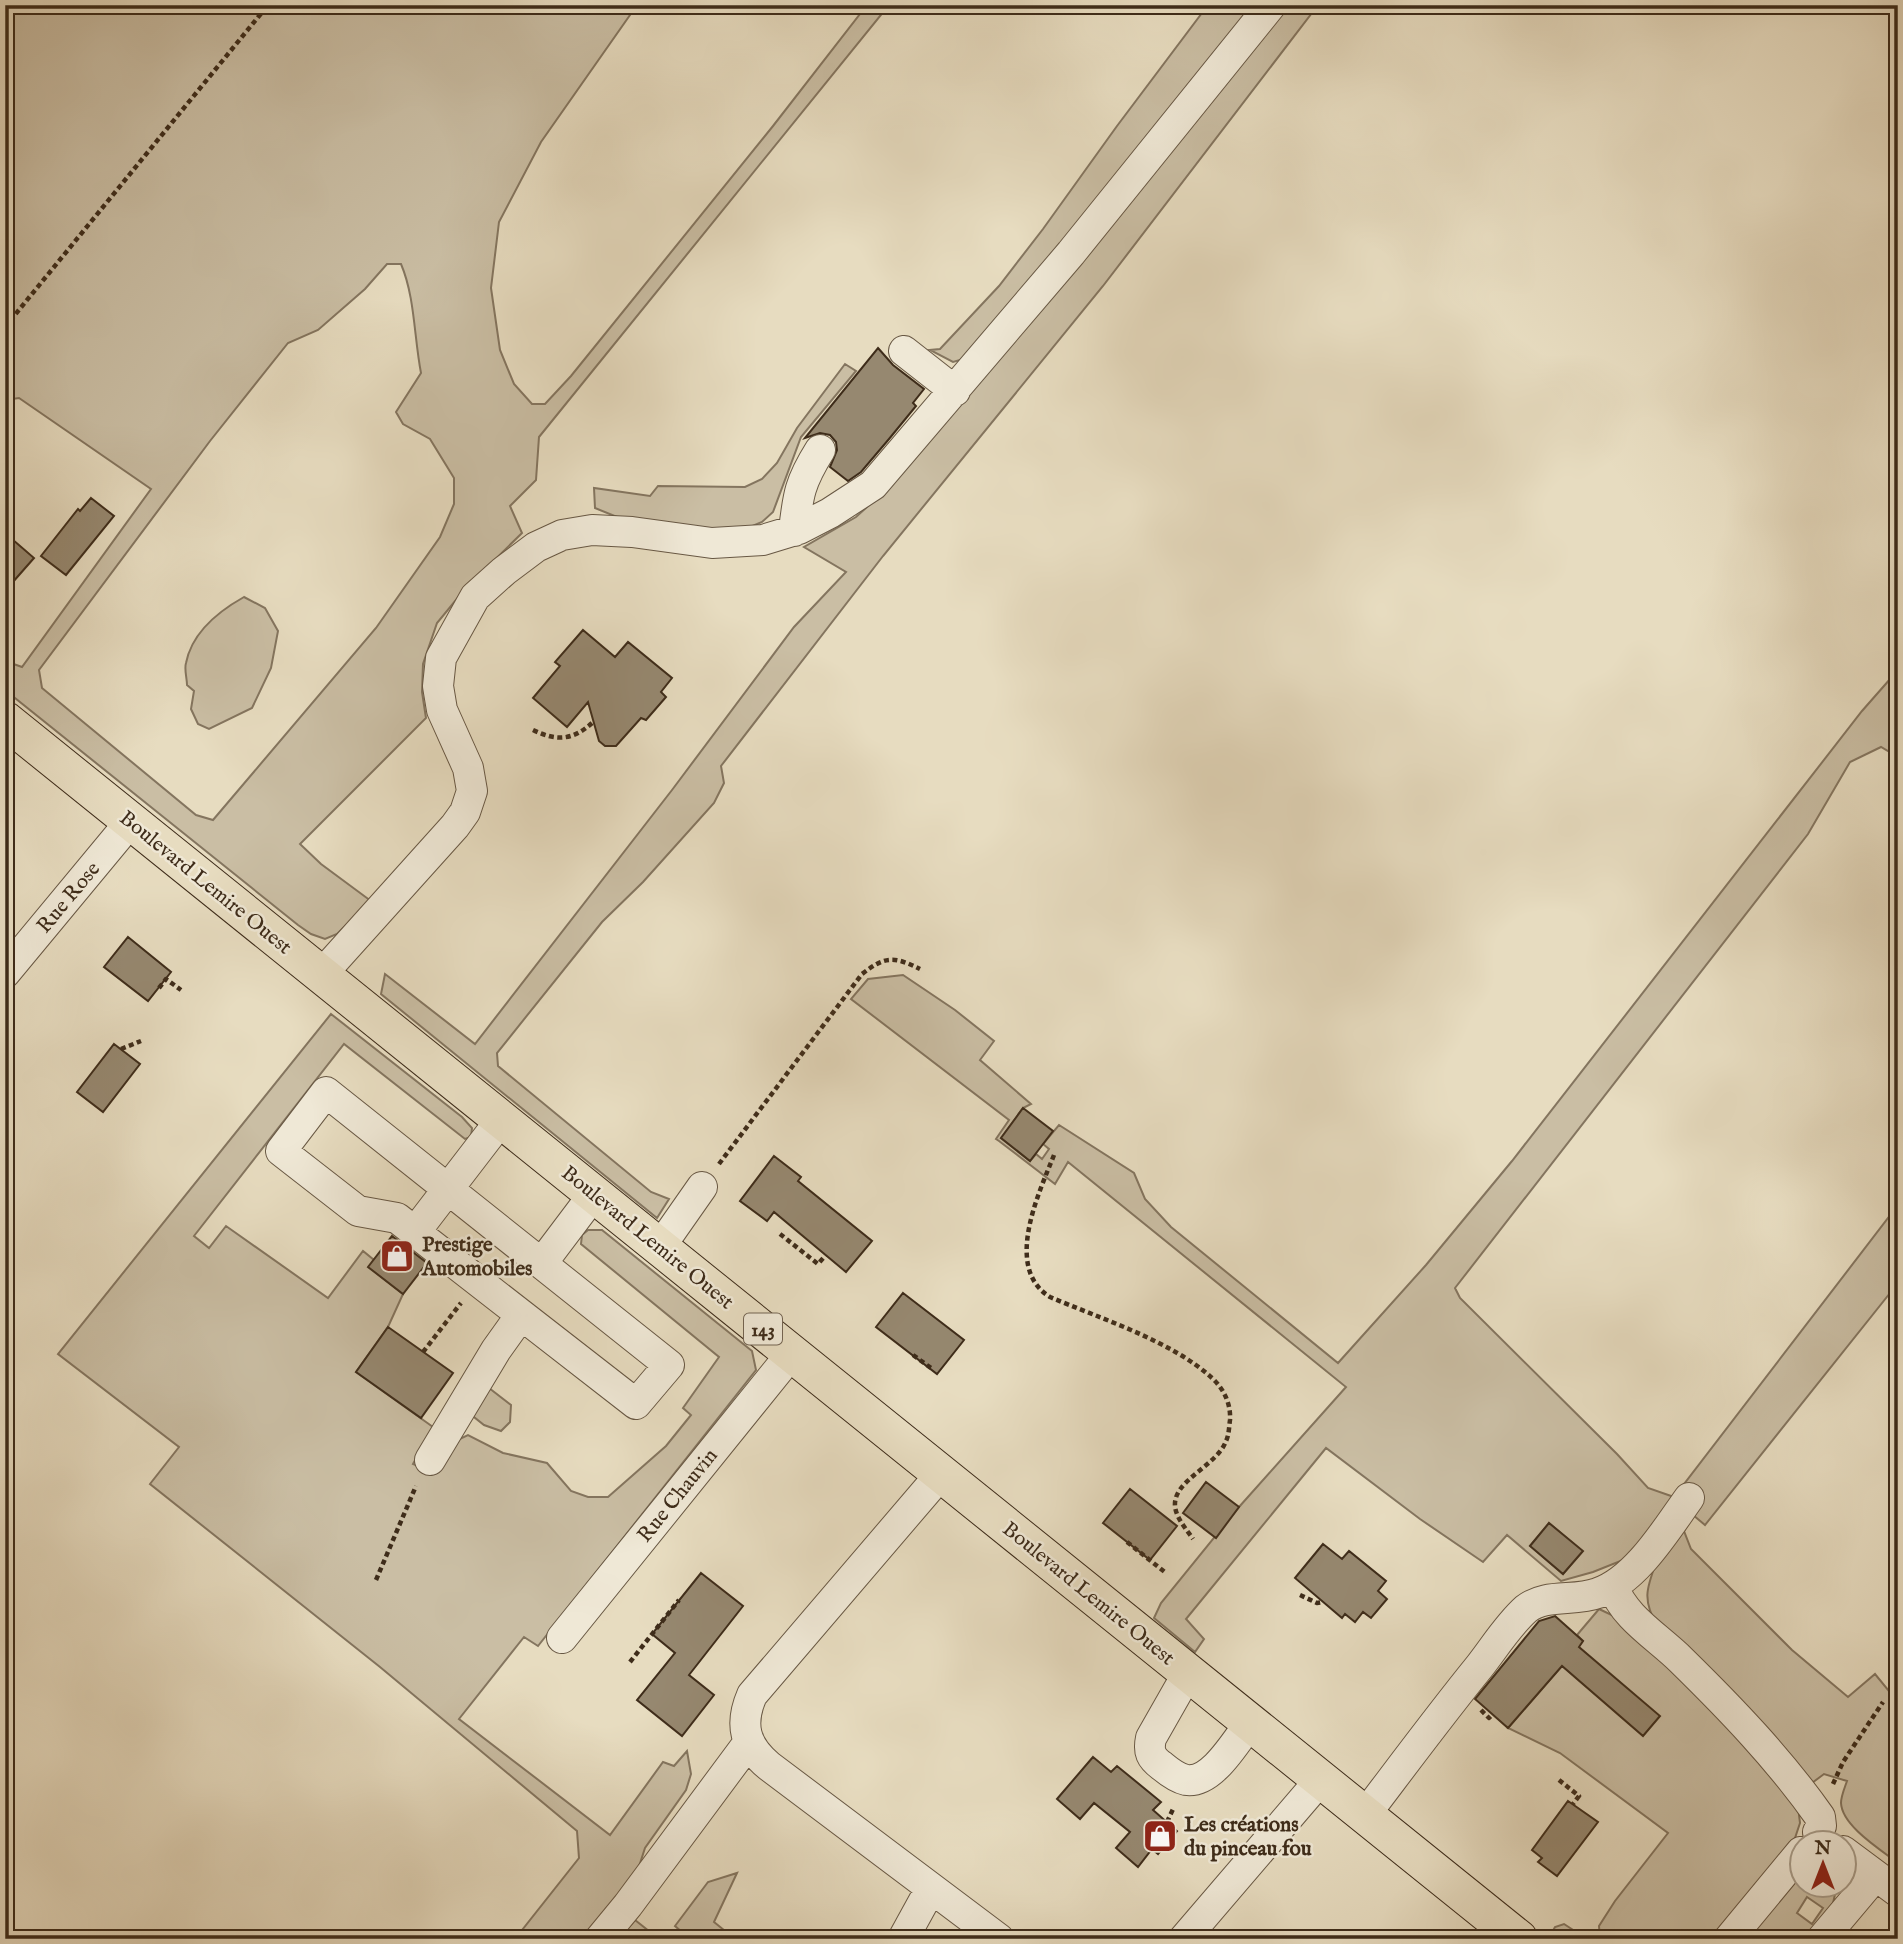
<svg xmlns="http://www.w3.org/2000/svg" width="1903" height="1944" viewBox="0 0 1903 1944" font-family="'IM FELL English',serif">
<rect width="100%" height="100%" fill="#e7dcc0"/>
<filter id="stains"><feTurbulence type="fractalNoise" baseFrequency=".00286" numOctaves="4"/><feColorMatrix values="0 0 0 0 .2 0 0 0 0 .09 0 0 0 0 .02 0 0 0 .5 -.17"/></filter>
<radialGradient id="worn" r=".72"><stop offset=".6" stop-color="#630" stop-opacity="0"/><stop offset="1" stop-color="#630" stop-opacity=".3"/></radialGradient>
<!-- green -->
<path fill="#cabea4" stroke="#84755f" stroke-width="2" fill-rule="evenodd" d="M 5,5 L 637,5 L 541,142 L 499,222 L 491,288 L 500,350 L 514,384 L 532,404 L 545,404 L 571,376 L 773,126 L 867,5 L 889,5 L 539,437 L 536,480 L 510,506 L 522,533 L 465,589 L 437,623 L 423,664 L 422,692 L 426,718 L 300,844 L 321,864 L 371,901 L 337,934 L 325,939 L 311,934 L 298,925 L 5,690 L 5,661 L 22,667 L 151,489 L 19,398 L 5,400 ZM 387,264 L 401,264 C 415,297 414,337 421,373 L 396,412 L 403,424 L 430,439 L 454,478 L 454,504 L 440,537 L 376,628 L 213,820 L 196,815 L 42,688 L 39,670 L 210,441 L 288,343 L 318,330 L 365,289 Z
M 1208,5 L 1260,5 L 974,356 L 953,362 L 930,350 L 940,349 L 999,286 L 1043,229 L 1117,126 Z
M 1281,5 L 1318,5 L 1103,286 L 883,556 L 721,766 L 724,783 L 714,803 L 643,882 L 602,922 L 497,1053 L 498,1066 L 651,1192 L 669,1199 L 657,1218 L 381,994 L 385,974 L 475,1044 L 672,790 L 794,627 L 846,572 L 804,547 L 856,517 L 888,488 Z
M 845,364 L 856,371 L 801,437 L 773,512 L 762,522 L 743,530 L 709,534 L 627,521 L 595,508 L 594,488 L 650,496 L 658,486 L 745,487 L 762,479 L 777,463 L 797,428 Z
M 244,597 L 265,608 L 278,631 L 271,668 L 252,708 L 209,729 L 198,724 L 191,709 L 194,691 L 187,685 C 187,678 184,669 186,663 C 192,632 219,611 244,597 Z
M 1898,670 L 1898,757 L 1881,747 L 1850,762 L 1808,834 L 1455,1288 L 1460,1298 L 1617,1454 L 1648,1488 L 1674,1497 L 1898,1205 L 1898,1283 L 1705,1525 L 1693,1515 L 1684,1531 L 1691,1549 L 1792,1650 L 1848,1697 L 1875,1674 L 1898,1702 L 1896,1741 L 1898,1743 L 1898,1863 C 1881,1850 1842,1826 1841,1803 C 1841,1796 1845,1787 1847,1781 L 1824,1774 L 1812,1783 L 1658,1627 C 1640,1598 1648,1585 1659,1555 L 1628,1558 L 1593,1572 L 1561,1581 L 1507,1535 L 1483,1562 L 1420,1519 L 1326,1448 L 1186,1619 L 1204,1639 L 1195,1652 L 1154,1618 L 1161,1603 L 1239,1507 L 1346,1387 L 1068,1162 L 1055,1184 L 999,1141 L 996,1139 L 1009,1120 L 851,999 L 868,979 L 903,975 L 955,1010 L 994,1041 L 980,1060 L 1031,1104 L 1023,1108 L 1001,1138 L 1030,1161 L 1036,1154 L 1042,1159 L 1049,1149 L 1043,1144 L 1059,1125 L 1134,1173 L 1145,1199 L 1171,1227 L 1338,1363 L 1426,1265 L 1512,1161 L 1862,711 ZM 1549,1523 L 1582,1551 L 1563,1574 L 1530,1546 Z
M 331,1014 L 462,1117 L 472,1128 L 471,1137 L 465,1139 L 344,1044 L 194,1236 L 209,1248 L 226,1226 L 328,1298 L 363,1251 L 374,1260 L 369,1267 L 403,1294 L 388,1327 L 356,1372 L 433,1427 L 413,1464 L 435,1473 L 449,1444 L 468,1435 L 503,1453 L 547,1463 L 571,1491 L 588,1497 L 608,1497 L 666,1446 L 691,1415 L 683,1408 L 719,1357 L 581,1244 L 582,1235 L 588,1230 L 602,1230 L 752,1351 L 756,1370 L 538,1646 L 524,1637 L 459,1719 L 610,1835 L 663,1762 L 674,1766 L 687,1751 L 691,1774 L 686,1790 L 645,1848 L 634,1882 L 591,1939 L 515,1939 L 579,1858 L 577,1831 L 380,1667 L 150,1484 L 179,1447 L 58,1354 Z
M 489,1388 L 511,1405 L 510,1422 L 501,1431 L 484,1425 L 469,1413 Z
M 1599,1609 L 1633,1625 L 1797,1799 L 1800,1823 L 1792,1847 L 1716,1939 L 1600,1939 L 1599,1926 L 1615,1901 L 1668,1833 L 1560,1753 L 1508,1728 L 1583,1641 L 1577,1635 Z
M 737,1873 L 714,1922 L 735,1939 L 690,1939 L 675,1926 L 708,1882 Z
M 1801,1873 L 1801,1884 L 1837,1885 L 1832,1908 L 1806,1939 L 1738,1939 ZM 1807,1897 L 1823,1908 L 1812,1924 L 1797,1913 Z
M 635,1920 L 659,1939 L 618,1939 Z
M 1564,1924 L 1587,1939 L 1554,1939 L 1550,1936 L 1555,1927 Z"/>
<!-- building -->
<path fill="#968870" stroke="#3e2c1a" stroke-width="2" d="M 878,348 L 893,365 L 924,389 L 913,403 L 916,406 L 889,439 L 861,472 L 848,481 L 830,467 L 837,450 L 836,442 L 830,435 L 820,433 L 805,438 Z
M 91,498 L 114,516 L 66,575 L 41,556 L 78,509 L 80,511 Z
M 5,533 L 34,558 L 5,591 Z
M 583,630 L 615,657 L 628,642 L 672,678 L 661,692 L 666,697 L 646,720 L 641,718 L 616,746 L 605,746 L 599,741 L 588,702 L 567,727 L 533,698 L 560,666 L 555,662 Z
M 128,937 L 171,972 L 148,1001 L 104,967 Z
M 114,1044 L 140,1064 L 103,1112 L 77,1092 Z
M 1023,1108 L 1053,1131 L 1030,1161 L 1001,1138 Z
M 774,1156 L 801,1177 L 798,1181 L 872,1241 L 846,1272 L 774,1212 L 767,1221 L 740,1201 Z
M 392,1236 L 427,1263 L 403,1294 L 368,1267 Z
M 903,1293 L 964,1340 L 937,1374 L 876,1327 Z
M 388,1327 L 453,1373 L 421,1418 L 356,1372 Z
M 1206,1482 L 1239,1507 L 1216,1538 L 1183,1513 Z
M 1130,1489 L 1177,1526 L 1150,1560 L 1103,1523 Z
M 1549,1523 L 1583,1551 L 1563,1574 L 1530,1546 Z
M 1323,1544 L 1342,1559 L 1349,1551 L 1386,1581 L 1378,1591 L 1387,1599 L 1371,1618 L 1363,1612 L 1355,1622 L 1345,1614 L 1342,1618 L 1295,1578 Z
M 701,1573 L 743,1606 L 689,1675 L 714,1695 L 682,1736 L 637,1700 L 675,1653 L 652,1634 Z
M 1555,1616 L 1583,1641 L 1579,1647 L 1660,1716 L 1643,1736 L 1562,1666 L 1508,1728 L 1475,1699 L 1539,1621 Z
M 1093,1757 L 1111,1772 L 1117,1766 L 1161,1802 L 1153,1810 L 1177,1831 L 1158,1854 L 1152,1849 L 1138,1867 L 1116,1848 L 1130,1832 L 1094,1803 L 1080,1819 L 1057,1799 Z
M 1568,1801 L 1598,1822 L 1557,1876 L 1538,1862 L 1542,1858 L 1532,1850 Z"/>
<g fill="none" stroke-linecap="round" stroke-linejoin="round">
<!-- minor casing -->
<g stroke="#685844" stroke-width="32">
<path id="minor" d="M 904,351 L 955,391
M 794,531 C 798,494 800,482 820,450
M 5,973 L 131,821
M 321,975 L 455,826 L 465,812 L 472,791 L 468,768 L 442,710 L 438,686 L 441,658 L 475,597 L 504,571 L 536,547 L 562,535 L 592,530 L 632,532 L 712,543 L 763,540 L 799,529 L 830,513 L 873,485 L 1071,253 L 1271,5
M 326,1092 L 669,1365 L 636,1404 L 397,1218 L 358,1211 L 281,1151 Z
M 415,1232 L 501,1120
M 660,1247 L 702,1187
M 542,1263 L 594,1194
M 430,1460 L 496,1350 L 521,1315
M 941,1474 L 752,1695 C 739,1725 745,1746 769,1766 L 999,1939
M 1613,1586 C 1624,1618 1658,1637 1681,1660 C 1731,1709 1780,1760 1820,1817 L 1821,1826 L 1818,1832
M 562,1638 L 792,1353
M 1188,1673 L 1151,1738 C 1148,1752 1151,1758 1162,1766 C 1168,1771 1177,1778 1186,1780 C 1212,1784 1236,1741 1250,1723
M 1365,1815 C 1403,1765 1440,1715 1479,1667 C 1494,1648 1508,1625 1526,1609 C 1546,1593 1574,1602 1598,1593 C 1636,1580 1666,1530 1689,1498
M 1843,1851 L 1898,1892
M 600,1939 L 628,1905 L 749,1742
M 903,1939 L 931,1888
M 1184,1939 L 1321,1779
M 1729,1939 L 1801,1852
M 1822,1939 L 1875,1876"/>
</g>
<!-- major casing -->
<g stroke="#3e2c1a" stroke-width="39">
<path id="major" d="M 5,720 L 1519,1939"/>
</g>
<!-- path -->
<path stroke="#3e2c1a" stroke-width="4.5" stroke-dasharray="5 3.5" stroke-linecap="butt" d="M 5,327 L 268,5
M 533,730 C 556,741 572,741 592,723
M 5,849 L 8,851
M 159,988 L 166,979 L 181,990
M 121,1049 L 141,1041
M 1054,1155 C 1039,1193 1003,1268 1050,1297 C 1099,1318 1172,1341 1212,1378 C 1224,1389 1231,1404 1230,1420 C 1229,1427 1229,1435 1226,1441 C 1217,1466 1173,1480 1175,1506 C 1176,1518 1187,1530 1193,1539
M 719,1164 L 862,974 C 885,956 894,956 920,969
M 780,1234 L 818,1264 L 826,1255
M 423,1352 L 461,1303
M 913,1355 L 931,1368
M 1127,1542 L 1166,1573
M 376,1580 L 416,1486
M 1300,1595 L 1317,1603 L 1323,1602
M 630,1662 L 679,1600
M 1481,1710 L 1489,1718 L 1493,1714
M 1559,1780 L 1579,1796 L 1573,1804
M 1833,1784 L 1843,1762 L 1883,1702
M 1167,1822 L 1174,1807"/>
<!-- minor -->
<use href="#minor" stroke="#efe8d6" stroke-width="30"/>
<!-- major -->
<use href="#major" stroke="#e7dcc0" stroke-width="37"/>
</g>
<!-- icons -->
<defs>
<g id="shop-square" transform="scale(1.75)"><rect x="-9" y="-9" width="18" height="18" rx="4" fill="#8f2418" stroke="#efe8d6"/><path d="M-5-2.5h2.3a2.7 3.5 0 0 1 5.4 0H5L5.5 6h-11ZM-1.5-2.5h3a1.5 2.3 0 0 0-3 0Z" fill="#fff"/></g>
</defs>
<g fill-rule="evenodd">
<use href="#shop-square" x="397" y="1256"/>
<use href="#shop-square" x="1160" y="1836"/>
</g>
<g text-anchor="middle" stroke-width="5" stroke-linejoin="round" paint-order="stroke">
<!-- shield labels -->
<rect fill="#efe8d6" stroke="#736452" stroke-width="2" x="744" y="1313.5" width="38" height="31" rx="5"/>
<g font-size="19" font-weight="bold" fill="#3e2c1a">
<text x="763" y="1336">143</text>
</g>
<!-- street labels -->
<g font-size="21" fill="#3e2c1a" stroke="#efe8d6">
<text transform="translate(206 882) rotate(39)" y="7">Boulevard Lemire Ouest</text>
<text transform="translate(68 897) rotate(-50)" y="7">Rue Rose</text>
<text transform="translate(648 1237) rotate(39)" y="7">Boulevard Lemire Ouest</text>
<text transform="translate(677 1495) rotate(-51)" y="7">Rue Chauvin</text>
<text transform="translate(1089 1593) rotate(39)" y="7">Boulevard Lemire Ouest</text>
</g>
<!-- poi labels -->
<g font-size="21" font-weight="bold" fill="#3e2c1a" stroke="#efe8d6" text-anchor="start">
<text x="422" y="1251">Prestige<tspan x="422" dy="24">Automobiles</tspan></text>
<text x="1184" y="1831">Les créations<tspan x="1184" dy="24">du pinceau fou</tspan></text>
</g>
</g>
<!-- margin -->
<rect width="1903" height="1944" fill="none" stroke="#e7dcc0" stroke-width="28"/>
<rect x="7" y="7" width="1889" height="1930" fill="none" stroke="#3e2c1a" stroke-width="3.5"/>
<rect x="14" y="14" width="1875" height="1916" fill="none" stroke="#3e2c1a" stroke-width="2"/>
<!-- north arrow -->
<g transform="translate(1823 1864)"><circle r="33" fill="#efe8d6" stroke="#a89d8b" stroke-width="2"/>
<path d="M0-5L12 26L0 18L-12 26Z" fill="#8f2418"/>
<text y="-10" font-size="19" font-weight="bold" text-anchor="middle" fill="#3e2c1a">N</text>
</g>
<rect width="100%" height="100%" filter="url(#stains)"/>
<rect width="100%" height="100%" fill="url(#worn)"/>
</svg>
